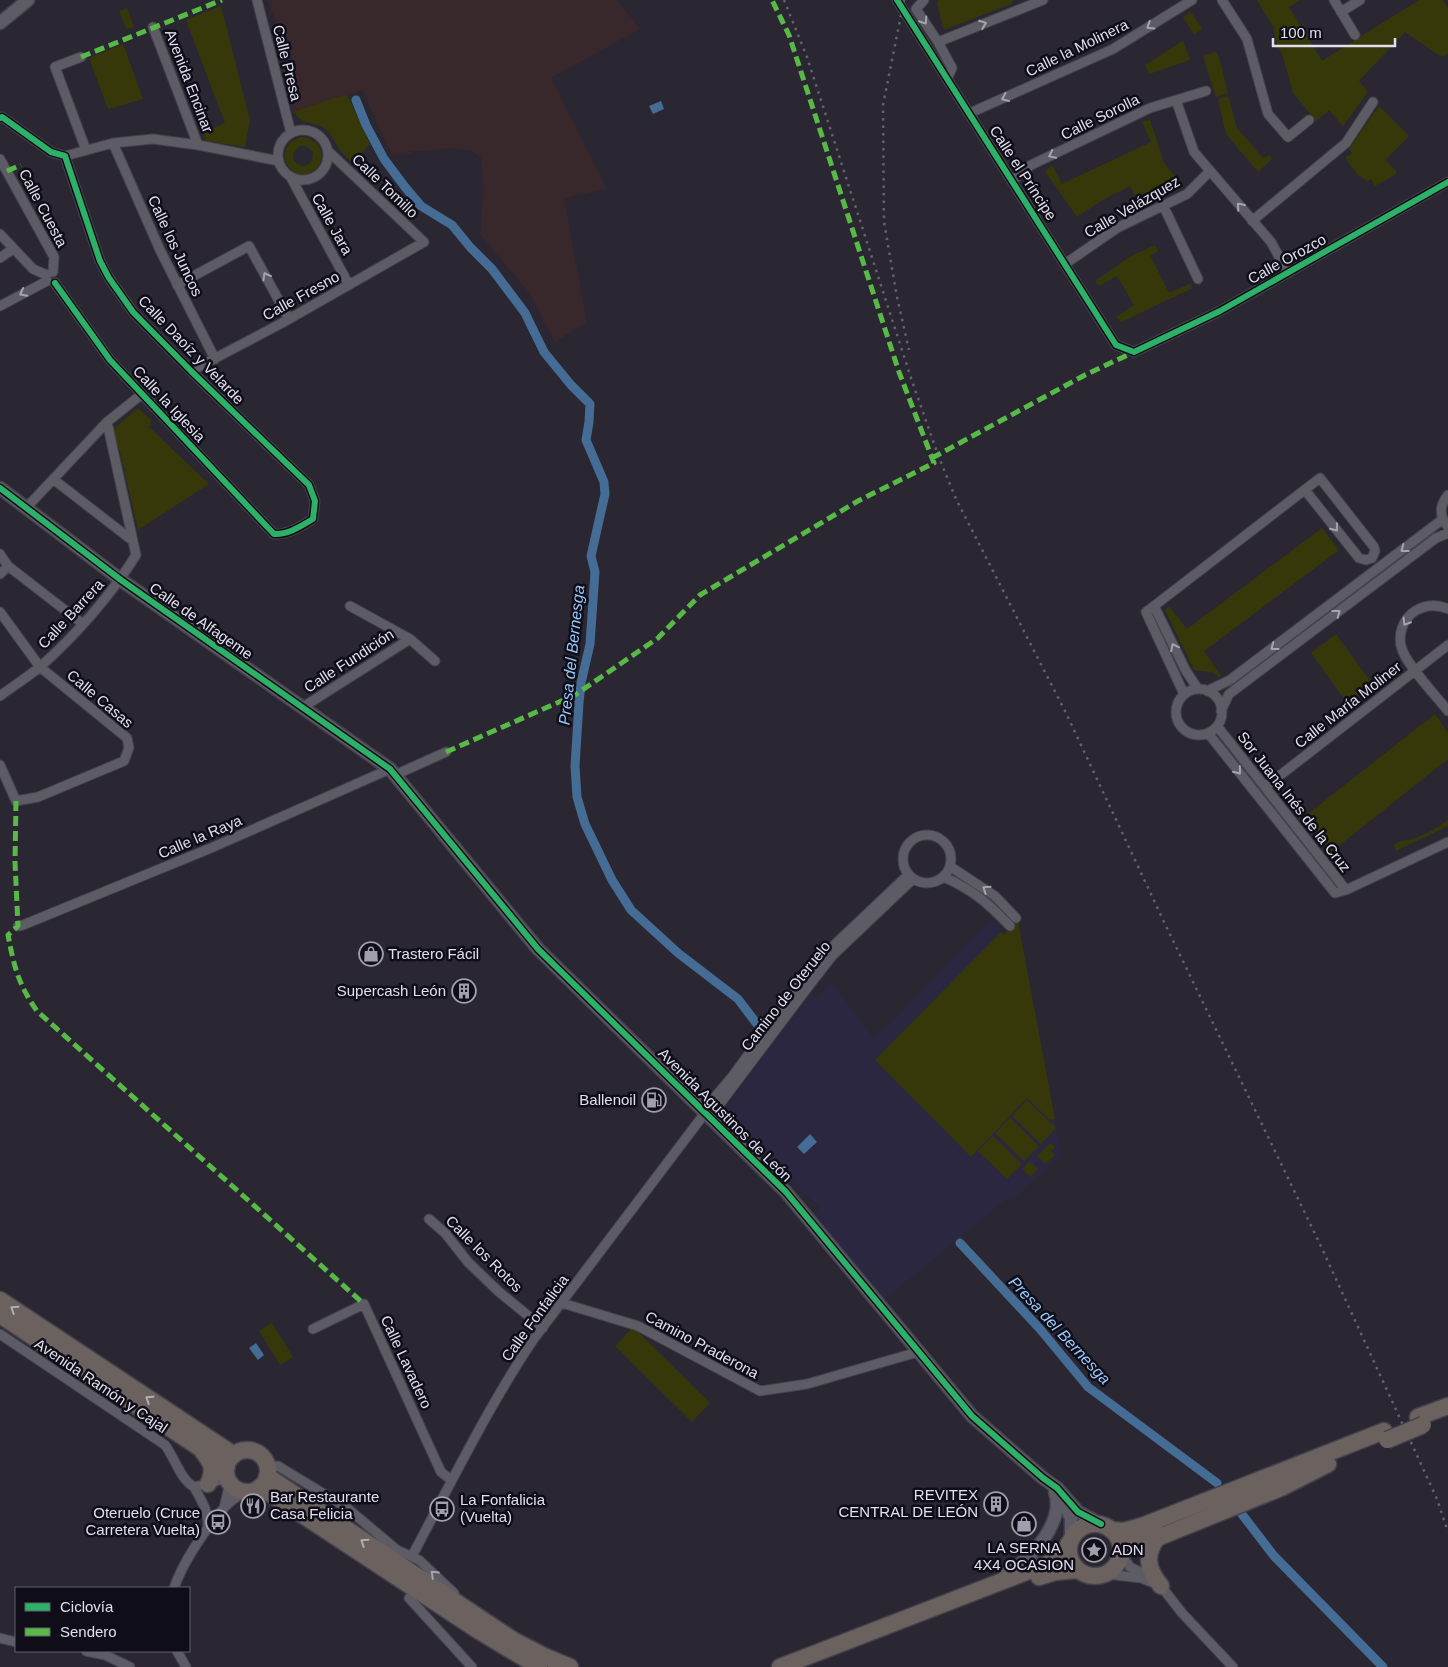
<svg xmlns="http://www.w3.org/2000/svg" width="1448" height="1667" viewBox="0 0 1448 1667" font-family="Helvetica,sans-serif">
<rect width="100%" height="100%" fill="#2a2733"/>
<!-- built -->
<path fill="#2c2741" d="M 992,920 L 1004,935 L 1018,921 L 1061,1156 L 1013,1199 L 1010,1196 L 884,1300 L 812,1216 L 820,1208 L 721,1114 L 811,993 L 816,998 L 832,983 L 874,1039 Z"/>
<!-- industrial -->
<path fill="#38272b" d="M 267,0 L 617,0 L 640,29 L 551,78 L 607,189 L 564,198 L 587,322 L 555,342 L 530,294 L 480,234 L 483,191 L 481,158 L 472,151 L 450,148 L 429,151 L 412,151 L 410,154 L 392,155 L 362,90 L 293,112 L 280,73 L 296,68 Z"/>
<!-- green -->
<path fill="#373809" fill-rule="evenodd" d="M 938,0 L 1013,0 L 1013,1 L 1011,4 L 944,30 L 937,3 Z
M 1257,0 L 1300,0 L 1289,7 L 1322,61 L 1419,0 L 1443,0 L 1448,8 L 1448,53 L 1442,57 L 1405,32 L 1359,81 L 1368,92 L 1343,126 L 1329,110 L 1316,121 L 1293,93 L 1282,53 L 1277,46 L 1273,26 Z
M 221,6 L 250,120 L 245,147 L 206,141 L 203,133 L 225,123 L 186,20 Z
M 127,8 L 134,27 L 126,29 L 119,11 Z
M 1191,12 L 1202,29 L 1194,34 L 1183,17 Z
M 1183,41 L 1190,60 L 1149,74 L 1145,65 Z
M 123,44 L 143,99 L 108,109 L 89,58 Z
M 1216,52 L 1219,57 L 1228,93 L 1216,97 L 1203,56 Z
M 347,94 L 370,144 L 352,163 L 339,149 L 329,132 L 321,126 L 302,121 L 293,112 Z
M 1228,96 L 1237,128 L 1263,158 L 1270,155 L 1272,159 L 1258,172 L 1226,134 L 1218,99 Z
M 1379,106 L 1409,136 L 1386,160 L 1396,171 L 1396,174 L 1375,186 L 1371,179 L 1367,181 L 1359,176 L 1345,158 L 1352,153 L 1349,149 Z
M 1150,120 L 1164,163 L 1183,186 L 1141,207 L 1130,186 L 1104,199 L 1077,217 L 1045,171 L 1052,165 L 1062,184 L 1151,142 L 1142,122 Z
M 301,137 C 318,138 326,151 319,166 C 295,193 266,148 301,137 ZM 299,146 L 306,146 L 313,152 L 312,161 C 307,168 299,167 294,161 L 293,154 Z
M 1155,245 L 1158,252 L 1150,255 L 1169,293 L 1190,284 L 1193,288 L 1121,322 L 1116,317 L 1134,305 L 1117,276 L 1099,286 L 1095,281 L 1129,257 Z
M 138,408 L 151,420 L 149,427 L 209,484 L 138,530 L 120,452 L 112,430 Z
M 1322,528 L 1339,550 L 1204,651 L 1221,676 L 1219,677 L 1211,672 L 1194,670 L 1165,610 L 1169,606 L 1187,629 Z
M 1336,634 L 1373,685 L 1348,704 L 1311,653 Z
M 1435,714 L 1448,733 L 1448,759 L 1331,852 L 1304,817 Z
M 1448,820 L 1448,826 L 1396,851 L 1394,845 C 1399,840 1406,841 1412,839 C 1425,835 1437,828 1448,820 Z
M 1018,921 L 1055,1119 L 1050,1120 L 1027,1098 L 971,1157 L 875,1060 L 1001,932 L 1004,935 Z
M 1027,1100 L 1056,1128 L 1041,1144 L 1012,1116 Z
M 1010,1118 L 1039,1146 L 1024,1161 L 995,1133 Z
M 993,1136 L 1022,1164 L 1007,1179 L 978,1151 Z
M 1050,1143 L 1055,1147 L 1051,1151 L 1055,1155 L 1046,1164 L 1037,1156 Z
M 1030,1161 L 1038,1169 L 1030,1177 L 1022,1169 Z
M 272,1323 L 293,1357 L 280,1365 L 259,1331 Z
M 633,1327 L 710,1403 L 692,1422 L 615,1346 Z"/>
<!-- water -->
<path fill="#446c94" d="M 661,101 L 664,109 L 653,114 L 649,106 Z
M 810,1134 L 817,1142 L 804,1154 L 797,1147 Z
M 256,1343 L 264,1355 L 258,1360 L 249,1348 Z"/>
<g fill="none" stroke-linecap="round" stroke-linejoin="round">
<!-- canal -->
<path stroke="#446c94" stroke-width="9" d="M 356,100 L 366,125 L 384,159 L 405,187 L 421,206 L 452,225 L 470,247 L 492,269 L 525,313 L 544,352 L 571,385 L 590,404 L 589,422 L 586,440 L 604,482 L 605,494 L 591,556 L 595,572 L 590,644 L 581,683 L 579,703 L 575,766 L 577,797 L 585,824 L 612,880 L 631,910 L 678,953 L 738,999 L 757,1024
M 960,1243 L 1040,1329 L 1088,1387 L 1217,1483
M 1241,1513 L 1274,1556 L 1383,1667"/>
<!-- street casing -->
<g stroke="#44424c" stroke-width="11">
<path id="street" d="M 257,0 L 291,133
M 897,0 L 1116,345 L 1134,352 L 1220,311 L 1448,182
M 924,0 L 916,9 L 938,42 L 952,68 L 948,77
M 1222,0 L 1247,39 L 1268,114 L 1288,137 L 1309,120
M 1334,0 L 1355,35
M 1341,12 L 1360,0
M 153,27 L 198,145
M 938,42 L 1043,0
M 81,57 L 55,67 L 86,150
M 1176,100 L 1194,152 L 1271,242 L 1288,273
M 970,113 L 1113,49 L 1192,0
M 0,118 L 2,117 L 51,152 L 65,156 L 100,261 L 109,278 L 133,312 L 191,371 L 309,485 L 315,501 L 313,519 C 301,526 288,535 274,534 L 110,360 L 55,283
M278 155a25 25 0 1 1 50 0a25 25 0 1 1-50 0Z
M 113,143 L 160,250 L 215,359
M 65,156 L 113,143 L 153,139 L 198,145 L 279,161
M 0,159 L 54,257 L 53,272
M 290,176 L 349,285
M 1013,180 L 1031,165 L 1150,108 L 1206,91
M 1163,205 L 1198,279
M 1252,221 L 1346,143 L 1373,102
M 0,234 L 33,269 L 47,275
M 0,258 L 13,249
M 1065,264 L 1117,228 L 1187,194 L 1210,171
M 177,285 L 249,246 L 289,319
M 0,306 L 47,281
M 191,371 L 282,323 L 424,242 L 328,151
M 53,479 L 133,541
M 1448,495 C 1439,506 1439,516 1448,527
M 26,508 L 107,422 L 142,394
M 0,554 L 8,566 L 83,624
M 0,574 L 8,566
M 350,606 L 410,639 L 435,661
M 1154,606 L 1320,478 L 1374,547 L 1375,551 L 1372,558 L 1366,560 L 1359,558 L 1305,490
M 1448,609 C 1437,604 1425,605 1415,611 C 1403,619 1397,635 1402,649 C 1406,664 1437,697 1448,711
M 0,612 L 40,667 L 127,738 L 129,748 L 124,761 L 38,797 L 16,801 L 0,765
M1176 712a23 23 0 1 1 46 0a23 23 0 1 1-46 0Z
M 1207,691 L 1230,680 L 1443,519
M 1184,694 L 1146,612 L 1154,606 L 1186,671 L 1198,689
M 0,696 C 13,686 28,677 41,666 C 75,636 112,594 136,555 L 107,422
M 303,707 L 410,639
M 1221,711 L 1229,694 L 1436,538 L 1448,533
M 1217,726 L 1346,890
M 1208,733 L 1335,893 L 1346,890 L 1448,842
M 395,775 L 446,752
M 1265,787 L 1448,645
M903 859a24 24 0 1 1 48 0a24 24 0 1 1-48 0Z
M 951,867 L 995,896 L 1016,918
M 944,877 C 974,891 987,902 1010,926
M 18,926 L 23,925 L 211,848 L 390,769
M 703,1111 L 732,1077 L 809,972 L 830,949 L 908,875
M 710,1117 L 811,983 L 832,956 L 913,879
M 429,1219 L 445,1233 L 468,1262 L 498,1291 L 543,1328
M 562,1303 L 638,1326 L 760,1391 L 807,1384 L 918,1352
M 313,1329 L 364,1304 L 441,1472 L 451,1480
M 0,1334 L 165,1445 C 175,1458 180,1479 194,1487 L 228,1478
M 267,1467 L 278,1466 L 347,1508 L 397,1550 L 419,1560 L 454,1593
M 194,1487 C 202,1501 209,1512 208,1529
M 224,1508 L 230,1482
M 1121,1554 L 1130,1567 L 1145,1574
M 412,1556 C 451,1483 487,1409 533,1340 L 705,1113
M 1106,1574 L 1141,1578 L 1161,1586 L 1182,1613 L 1233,1667
M 174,1588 C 183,1562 204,1531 223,1509 C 229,1502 237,1497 244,1491
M 409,1598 L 472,1667
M 0,1638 L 16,1642
M 86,1651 L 105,1655 L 130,1667
M 177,1651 L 186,1667"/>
</g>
<!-- secondary casing -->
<g stroke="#44424c" stroke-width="15">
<path id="secondary" d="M 0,23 L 28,0
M 0,488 L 121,580 L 390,769 L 538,949 L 786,1192 L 972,1416 L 1043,1478 L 1057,1488 L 1078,1512 L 1101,1524
M 1063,1501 L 1071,1518 L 1071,1538
M 1005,1573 C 1031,1562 1065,1521 1055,1492"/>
</g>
<!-- highway casing -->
<g stroke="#44424c" stroke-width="19">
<path id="highway" d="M 0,1300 L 234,1455
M 0,1315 L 227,1466
M 1418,1417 L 1448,1406
M226 1471a21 21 0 1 1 42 0a21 21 0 1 1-42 0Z
M 203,1452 C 212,1463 215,1470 208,1484
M 267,1476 L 513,1640 L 546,1657 L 570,1667
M 260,1487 L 479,1631 L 539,1667
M1069 1550a26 26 0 1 1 52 0a26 26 0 1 1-52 0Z
M 1111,1530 L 1124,1531 L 1142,1526 L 1384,1431
M 1121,1549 L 1136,1539 L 1155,1532
M 1039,1577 L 1055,1572 L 1077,1570
M 1161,1586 C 1148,1570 1144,1556 1157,1538 L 1283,1487 L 1328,1464
M 780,1667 L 1052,1562 L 1063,1554 L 1069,1543"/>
</g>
<!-- street -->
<use href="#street" stroke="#5d5c65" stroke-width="9"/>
<!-- secondary -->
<use href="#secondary" stroke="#5d5c65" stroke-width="12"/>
<!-- highway -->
<use href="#highway" stroke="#6b625f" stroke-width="16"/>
<!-- rail -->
<path stroke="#63626a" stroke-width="2.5" stroke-dasharray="2.5 5" stroke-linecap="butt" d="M 784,0 L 807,57 L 912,381 L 938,455 L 956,499 L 1066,713 L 1165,924 L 1319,1242 L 1437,1499 L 1448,1532
M 904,0 L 883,105 L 884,222 L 897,297 L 909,350"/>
<!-- highway-bridge casing -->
<g stroke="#44424c" stroke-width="19" stroke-linecap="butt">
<path id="highway-bridge" d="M 1387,1440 L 1423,1425"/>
</g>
<!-- highway-bridge -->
<use href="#highway-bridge" stroke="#6b625f" stroke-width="16"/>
<!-- quiet -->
<path stroke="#58b947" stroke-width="5" stroke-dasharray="10 5" stroke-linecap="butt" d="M 81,57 L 222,0
M 7,171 L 21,165
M 932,458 L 1085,375 L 1134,352
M 446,752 L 575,695 L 658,638 L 700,595 L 858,501 L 934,463 L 899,372 L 789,35 L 772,0
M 16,801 L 15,862 L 18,926 L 8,935 C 14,966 18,984 37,1011 L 364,1304"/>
<!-- cycleway casing -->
<g stroke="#0f0d17" stroke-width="9">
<path id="cycleway" d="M 897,0 L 1116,345 L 1134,352 L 1220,311 L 1448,182
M 0,118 L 2,117 L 51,152 L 65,156 L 100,261 L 109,278 L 133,312 L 191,371 L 309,485 L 315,501 L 313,519 C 301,526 288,535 274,534 L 110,360 L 55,283
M 0,488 L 121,580 L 390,769 L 538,949 L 786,1192 L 972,1416 L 1043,1478 L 1057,1488 L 1078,1512 L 1101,1524"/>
</g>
<!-- cycleway -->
<use href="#cycleway" stroke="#2db169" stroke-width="6"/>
</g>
<!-- one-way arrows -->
<defs><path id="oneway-chevron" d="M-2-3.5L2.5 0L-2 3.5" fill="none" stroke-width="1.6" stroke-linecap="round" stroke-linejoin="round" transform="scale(1.25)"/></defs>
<g stroke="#a6a4b0">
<use href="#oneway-chevron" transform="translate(924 21) rotate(57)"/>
<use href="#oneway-chevron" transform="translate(983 24) rotate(-21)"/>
<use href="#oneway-chevron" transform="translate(1150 26) rotate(148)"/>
<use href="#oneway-chevron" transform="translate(1005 98) rotate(156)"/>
<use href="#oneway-chevron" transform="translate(1052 155) rotate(154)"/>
<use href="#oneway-chevron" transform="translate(1240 206) rotate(-131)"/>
<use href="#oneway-chevron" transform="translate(266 276) rotate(-119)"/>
<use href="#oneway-chevron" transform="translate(23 293) rotate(152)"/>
<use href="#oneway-chevron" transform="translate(1335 528) rotate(52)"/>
<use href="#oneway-chevron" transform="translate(1404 549) rotate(143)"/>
<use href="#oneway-chevron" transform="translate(1337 613) rotate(-37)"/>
<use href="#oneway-chevron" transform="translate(1406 622) rotate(122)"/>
<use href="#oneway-chevron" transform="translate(1174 647) rotate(-116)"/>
<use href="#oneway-chevron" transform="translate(1274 647) rotate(143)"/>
<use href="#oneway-chevron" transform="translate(1238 771) rotate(51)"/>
<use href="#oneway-chevron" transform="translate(986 889) rotate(-146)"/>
<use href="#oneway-chevron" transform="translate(434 1574) rotate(-136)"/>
</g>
<g stroke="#b2adb5">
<use href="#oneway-chevron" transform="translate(14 1309) rotate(-147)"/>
<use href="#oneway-chevron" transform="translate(149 1399) rotate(-147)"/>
<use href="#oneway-chevron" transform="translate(364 1542) rotate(-146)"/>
</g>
<!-- icons -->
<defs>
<g id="shop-ring" transform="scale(1.25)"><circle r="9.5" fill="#0f0d17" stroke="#a19fad" stroke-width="1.5"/><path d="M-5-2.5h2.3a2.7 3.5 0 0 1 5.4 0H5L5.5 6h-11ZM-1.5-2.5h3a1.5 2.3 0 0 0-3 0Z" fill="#a19fad"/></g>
<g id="building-ring" transform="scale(1.25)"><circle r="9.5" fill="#0f0d17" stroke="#a19fad" stroke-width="1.5"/><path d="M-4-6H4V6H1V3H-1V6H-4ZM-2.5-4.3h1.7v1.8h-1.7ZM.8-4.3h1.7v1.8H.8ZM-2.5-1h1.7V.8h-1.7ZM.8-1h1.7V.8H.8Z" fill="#a19fad"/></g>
<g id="fuel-ring" transform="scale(1.25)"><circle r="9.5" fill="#0f0d17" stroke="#a19fad" stroke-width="1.5"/><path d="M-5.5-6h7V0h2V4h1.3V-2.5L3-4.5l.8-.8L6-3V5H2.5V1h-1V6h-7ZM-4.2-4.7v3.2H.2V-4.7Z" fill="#a19fad"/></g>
<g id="restaurant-ring" transform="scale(1.25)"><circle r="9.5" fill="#0f0d17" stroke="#a19fad" stroke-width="1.5"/><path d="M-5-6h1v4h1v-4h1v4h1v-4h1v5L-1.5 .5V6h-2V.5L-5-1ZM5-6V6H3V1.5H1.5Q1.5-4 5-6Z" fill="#a19fad"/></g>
<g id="bus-ring" transform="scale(1.25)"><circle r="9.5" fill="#0f0d17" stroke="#a19fad" stroke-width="1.5"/><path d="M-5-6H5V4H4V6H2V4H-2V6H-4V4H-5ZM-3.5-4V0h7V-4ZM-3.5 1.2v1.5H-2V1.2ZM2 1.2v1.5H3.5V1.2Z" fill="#a19fad"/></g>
<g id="sight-ring" transform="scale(1.25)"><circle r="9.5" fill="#0f0d17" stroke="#a19fad" stroke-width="1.5"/><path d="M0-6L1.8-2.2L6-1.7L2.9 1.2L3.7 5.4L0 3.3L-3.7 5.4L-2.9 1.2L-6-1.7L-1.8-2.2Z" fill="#a19fad"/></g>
</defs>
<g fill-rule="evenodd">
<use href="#shop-ring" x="371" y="954"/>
<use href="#building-ring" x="464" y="991"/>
<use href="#fuel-ring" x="654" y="1100"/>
<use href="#building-ring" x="996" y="1504"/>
<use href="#restaurant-ring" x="253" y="1506"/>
<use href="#bus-ring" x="442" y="1509"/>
<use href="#bus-ring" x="218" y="1522"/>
<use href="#shop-ring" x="1024" y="1524"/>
<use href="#sight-ring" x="1094" y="1550"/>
</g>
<g text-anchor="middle" stroke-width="5" stroke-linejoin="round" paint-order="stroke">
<!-- street labels -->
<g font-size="15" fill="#e1dfee" stroke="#0f0d17">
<text transform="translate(1077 48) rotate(-26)" y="5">Calle la Molinera</text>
<text transform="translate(287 63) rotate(76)" y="5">Calle Presa</text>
<text transform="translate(189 81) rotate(69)" y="5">Avenida Encinar</text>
<text transform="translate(1100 117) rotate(-26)" y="5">Calle Sorolla</text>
<text transform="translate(1023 173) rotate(57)" y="5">Calle el Príncipe</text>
<text transform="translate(385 186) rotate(44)" y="5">Calle Tomillo</text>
<text transform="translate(1132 207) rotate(-30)" y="5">Calle Velázquez</text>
<text transform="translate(43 208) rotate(62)" y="5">Calle Cuesta</text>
<text transform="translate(332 224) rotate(61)" y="5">Calle Jara</text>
<text transform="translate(175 246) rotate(65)" y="5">Calle los Juncos</text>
<text transform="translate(1287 259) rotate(-29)" y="5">Calle Orozco</text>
<text transform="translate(301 296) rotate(-29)" y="5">Calle Fresno</text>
<text transform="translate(191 350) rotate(46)" y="5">Calle Daoíz y Velarde</text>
<text transform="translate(169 404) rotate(47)" y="5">Calle la Iglesia</text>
<text transform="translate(71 614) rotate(-47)" y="5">Calle Barrera</text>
<text transform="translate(201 621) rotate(35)" y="5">Calle de Alfageme</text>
<text transform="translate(349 661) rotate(-33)" y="5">Calle Fundición</text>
<text transform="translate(100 699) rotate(40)" y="5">Calle Casas</text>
<text transform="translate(1348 705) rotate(-38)" y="5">Calle María Moliner</text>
<text transform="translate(1294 802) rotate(52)" y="5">Sor Juana Inés de la Cruz</text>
<text transform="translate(200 837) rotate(-23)" y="5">Calle la Raya</text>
<text transform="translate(786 996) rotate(-52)" y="5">Camino de Oteruelo</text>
<text transform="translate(725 1115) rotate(45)" y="5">Avenida Agustinos de León</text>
<text transform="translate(484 1254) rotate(45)" y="5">Calle los Rotos</text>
<text transform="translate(535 1318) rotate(-54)" y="5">Calle Fonfalicia</text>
<text transform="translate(702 1345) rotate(28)" y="5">Camino Praderona</text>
<text transform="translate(406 1362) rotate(65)" y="5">Calle Lavadero</text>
<text transform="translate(101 1386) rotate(34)" y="5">Avenida Ramón y Cajal</text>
</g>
<!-- poi labels -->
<g font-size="15" fill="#e1dfee" stroke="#0f0d17" text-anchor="start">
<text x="388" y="959">Trastero Fácil</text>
<text x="446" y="996" text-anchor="end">Supercash León</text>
<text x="636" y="1105" text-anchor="end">Ballenoil</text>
<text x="978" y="1500" text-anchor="end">REVITEX<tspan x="978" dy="17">CENTRAL DE LEÓN</tspan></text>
<text x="270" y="1502">Bar Restaurante<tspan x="270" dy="17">Casa Felicia</tspan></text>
<text x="460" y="1505">La Fonfalicia<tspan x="460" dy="17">(Vuelta)</tspan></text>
<text x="200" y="1518" text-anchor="end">Oteruelo (Cruce<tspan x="200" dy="17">Carretera Vuelta)</tspan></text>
<text x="1024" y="1553" text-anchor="middle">LA SERNA<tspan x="1024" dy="17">4X4 OCASION</tspan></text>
<text x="1112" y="1555">ADN</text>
</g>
<!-- water labels -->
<g font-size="16" font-style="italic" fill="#97c9fd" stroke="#0f0d17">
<text transform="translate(571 655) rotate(-84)" y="6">Presa del Bernesga</text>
<text transform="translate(1060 1330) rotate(47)" y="6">Presa del Bernesga</text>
</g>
</g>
<!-- legend -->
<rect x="15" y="1587" width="175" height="65" fill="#0f0d17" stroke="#63616d"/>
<rect x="25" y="1603" width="25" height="8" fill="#2db169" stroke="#63616d"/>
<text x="60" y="1612" font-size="15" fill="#e1dfee">Ciclovía</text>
<rect x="25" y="1628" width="25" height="8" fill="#58b947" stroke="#63616d"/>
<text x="60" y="1637" font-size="15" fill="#e1dfee">Sendero</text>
<!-- scale -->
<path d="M1273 38v8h122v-8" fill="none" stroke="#e1dfee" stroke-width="2.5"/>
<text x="1280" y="38" font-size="15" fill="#e1dfee" stroke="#0f0d17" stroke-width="4" paint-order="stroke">100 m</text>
</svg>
